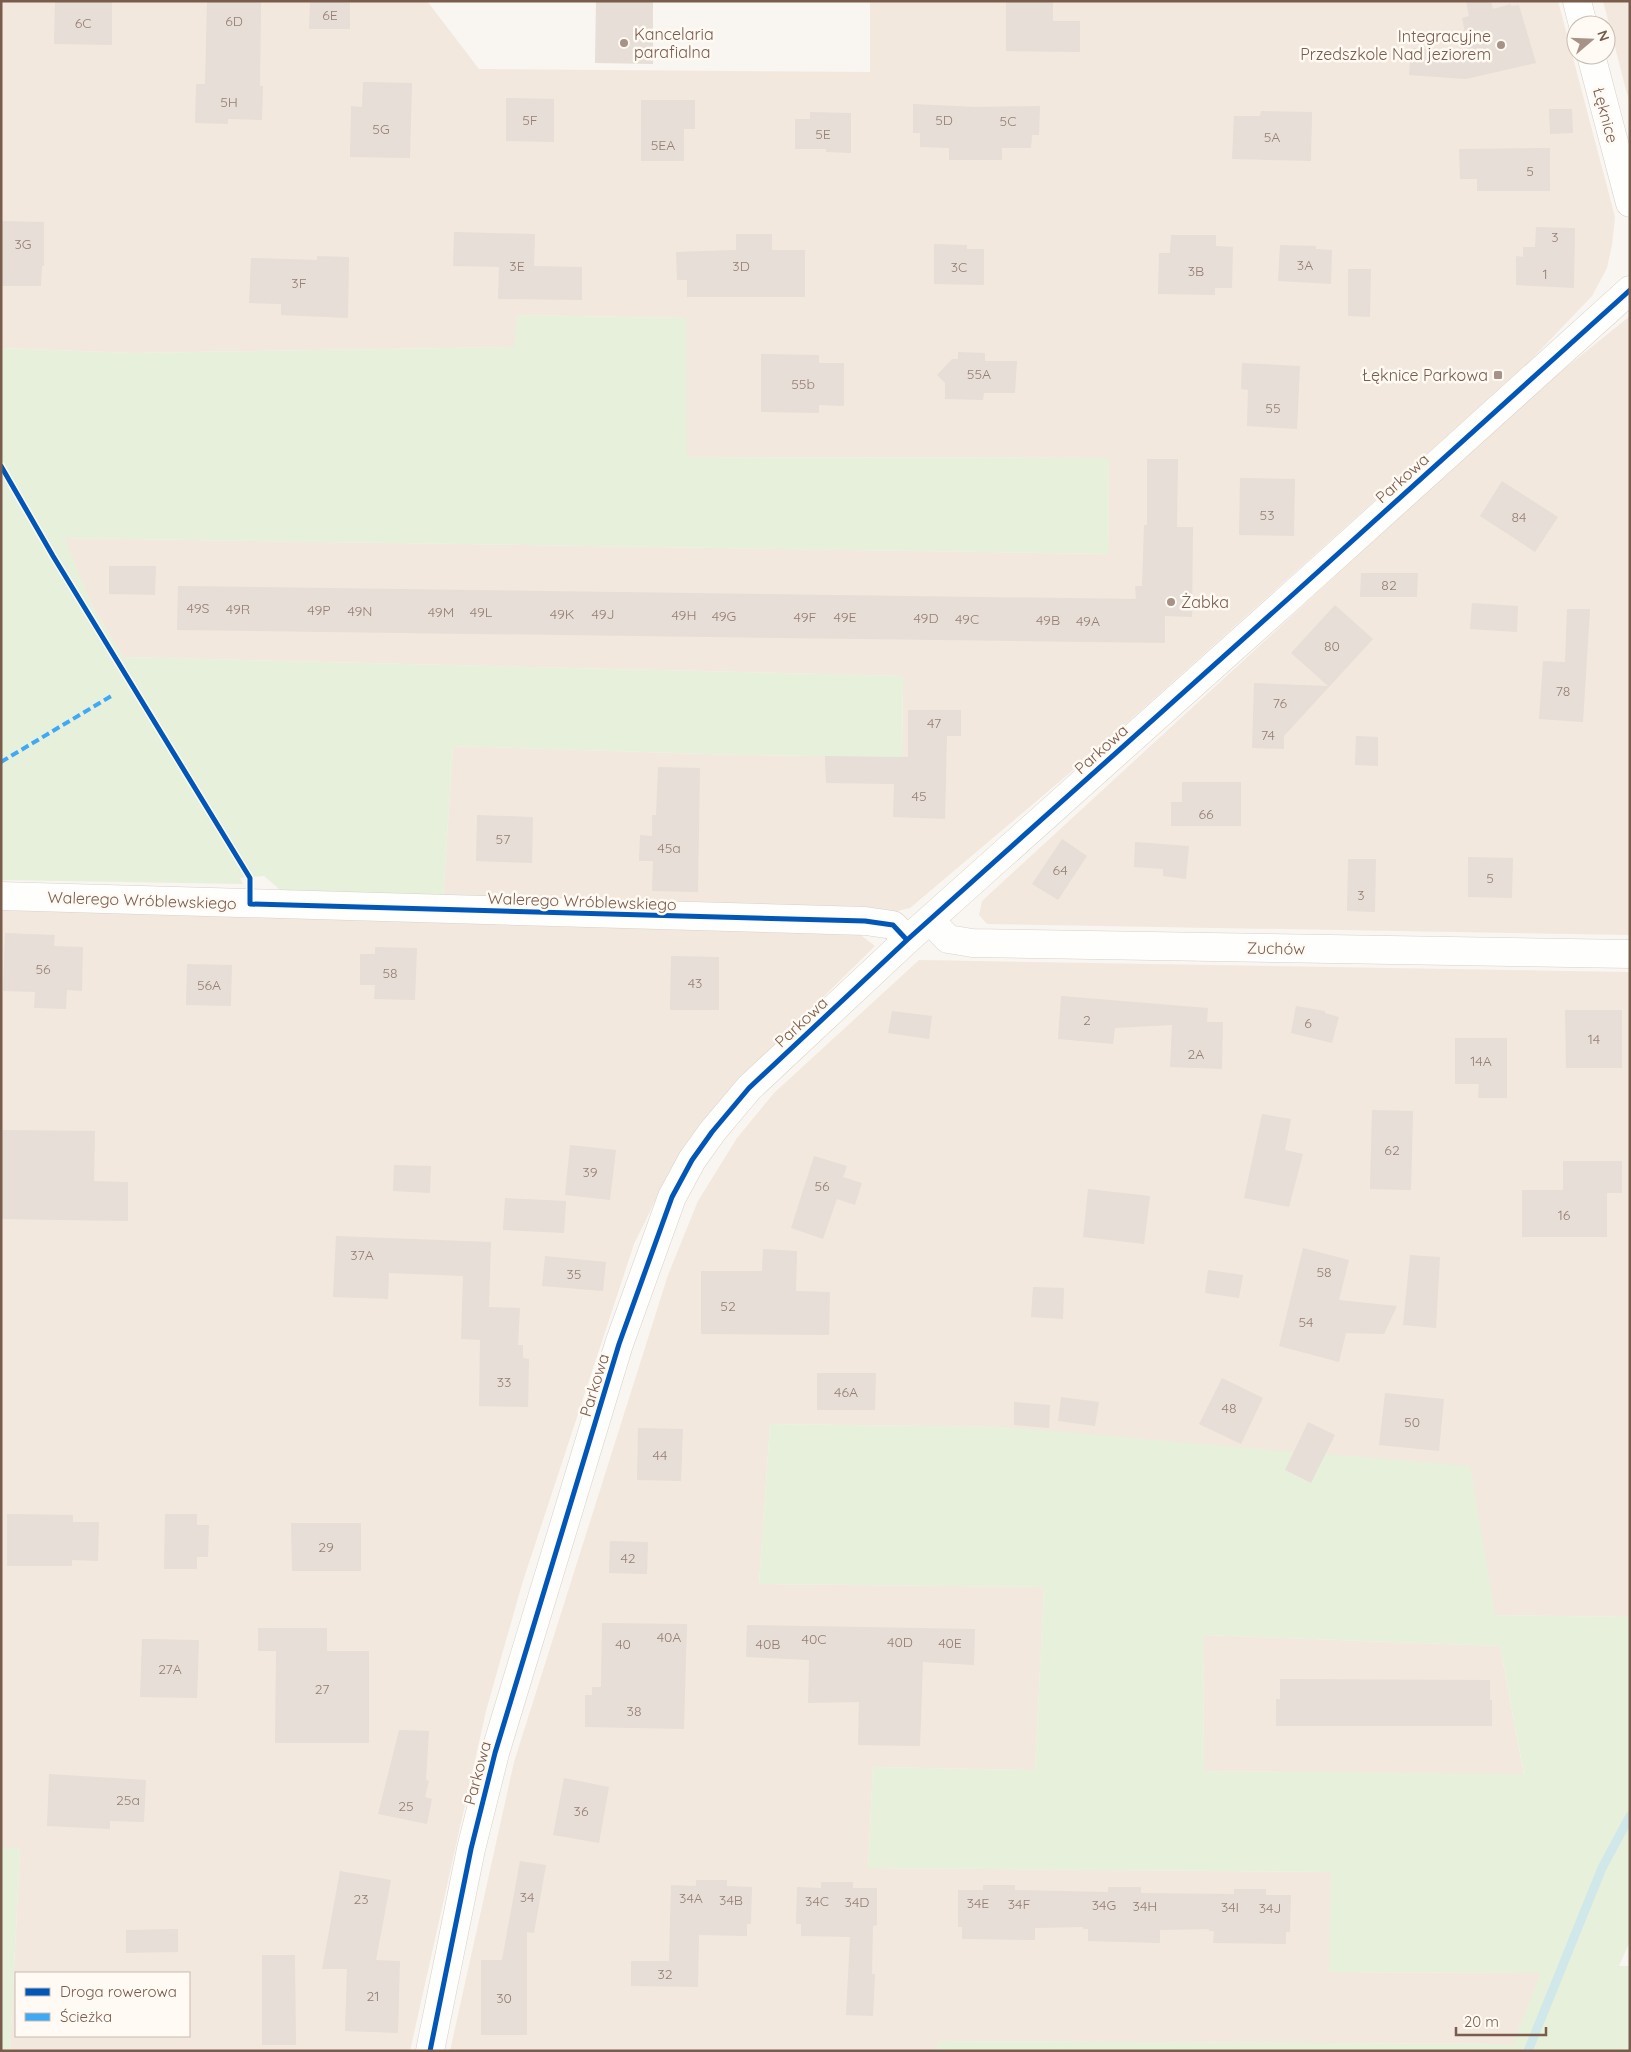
<svg xmlns="http://www.w3.org/2000/svg" width="1631" height="2052" viewBox="0 0 1631 2052" font-family="Quicksand,sans-serif">
<rect width="100%" height="100%" fill="#f9f5f0"/>
<!-- residential -->
<path fill="#f2e8de" fill-rule="evenodd" d="M 1,1 L 427,1 L 479,69 L 870,72 L 870,1 L 1558,1 L 1615,217 L 1612,245 L 1607,268 L 1592,296 L 1528,363 L 1091,755 L 910,908 L 893,912 L 443,901 L 453,746 L 741,755 L 902,757 L 903,676 L 123,657 L 91,604 L 64,538 L 1108,554 L 1109,458 L 686,457 L 685,318 L 517,315 L 515,347 L 132,353 L 1,348 Z
M 1603,1 L 1630,1 L 1630,103 L 1625,86 Z
M 1630,316 L 1630,935 L 987,924 L 979,915 L 982,901 L 1533,394 Z
M 1,906 L 858,933 L 875,946 L 749,1070 L 701,1124 L 672,1167 L 634,1244 L 522,1584 L 486,1711 L 410,2051 L 10,2051 L 20,1849 L 1,1848 ZM 16,1973 L 189,1973 L 189,2036 L 16,2036 Z
M 919,960 L 1630,972 L 1630,1617 L 1494,1615 L 1311,1483 L 1285,1470 L 1003,1427 L 770,1424 L 759,1584 L 1044,1587 L 1035,1770 L 873,1767 L 868,1868 L 1331,1872 L 1330,1972 L 1541,1973 L 1514,2044 L 938,2041 L 937,2051 L 450,2051 L 514,1762 L 668,1275 L 698,1201 L 737,1138 L 774,1093 Z
M 1203,1635 L 1500,1646 L 1524,1775 L 1204,1771 Z"/>
<!-- green -->
<path fill="#e7f0db" fill-rule="evenodd" d="M 517,315 L 686,318 L 687,457 L 1109,458 L 1108,554 L 65,538 L 91,604 L 123,657 L 903,676 L 902,757 L 741,755 L 453,746 L 443,901 L 286,895 L 264,876 L 240,878 L 243,884 L 1,880 L 1,348 L 132,353 L 514,347 Z
M 770,1424 L 1003,1427 L 1294,1452 L 1285,1470 L 1311,1483 L 1325,1454 L 1470,1466 L 1495,1615 L 1630,1617 L 1630,1941 L 1619,1966 L 1630,1966 L 1630,2051 L 937,2051 L 937,2041 L 1513,2044 L 1541,1973 L 1329,1972 L 1331,1872 L 868,1868 L 873,1767 L 1035,1770 L 1044,1587 L 759,1584 ZM 1203,1635 L 1500,1646 L 1524,1774 L 1204,1771 Z
M 1,1848 L 20,1848 L 10,2051 L 1,2051 Z"/>
<g fill="none" stroke-linecap="round" stroke-linejoin="round">
<!-- stream -->
<path stroke="#d0e8ea" stroke-width="9" d="M 1528,2051 L 1602,1868 L 1630,1816"/>
</g>
<!-- building -->
<path fill="#e6ded7" d="M 55,1 L 112,1 L 112,45 L 54,44 Z
M 207,1 L 261,1 L 260,86 L 263,86 L 262,120 L 228,119 L 228,124 L 195,123 L 196,84 L 205,84 Z
M 310,1 L 350,1 L 350,29 L 309,29 Z
M 596,1 L 653,1 L 653,64 L 595,63 Z
M 1006,1 L 1053,1 L 1053,21 L 1080,21 L 1080,52 L 1006,51 Z
M 1466,1 L 1491,1 L 1493,9 L 1511,4 L 1511,6 L 1519,5 L 1536,63 L 1466,79 L 1409,75 L 1411,48 L 1469,52 L 1462,18 L 1469,16 Z
M 363,82 L 412,83 L 410,158 L 350,157 L 351,106 L 362,107 Z
M 506,98 L 554,99 L 554,142 L 506,141 Z
M 641,100 L 695,100 L 695,129 L 684,129 L 684,161 L 641,161 Z
M 913,104 L 976,107 L 1040,106 L 1039,135 L 1032,135 L 1031,148 L 1002,148 L 1002,160 L 949,160 L 949,148 L 920,147 L 920,133 L 913,133 Z
M 1549,109 L 1572,109 L 1573,133 L 1550,134 Z
M 1261,111 L 1312,112 L 1311,161 L 1232,159 L 1234,116 L 1260,116 Z
M 810,112 L 851,113 L 851,153 L 826,152 L 826,149 L 795,149 L 795,119 L 810,119 Z
M 1550,148 L 1550,191 L 1477,191 L 1477,179 L 1460,179 L 1459,149 Z
M 1,221 L 44,222 L 44,266 L 42,266 L 41,286 L 1,286 Z
M 1536,227 L 1575,228 L 1574,288 L 1516,285 L 1516,256 L 1523,257 L 1523,247 L 1535,247 Z
M 454,232 L 535,234 L 534,266 L 582,267 L 582,300 L 498,299 L 499,267 L 453,266 Z
M 736,234 L 772,234 L 772,250 L 805,250 L 805,297 L 687,297 L 687,280 L 677,280 L 676,252 L 736,250 Z
M 1171,235 L 1216,235 L 1216,246 L 1233,247 L 1232,288 L 1215,288 L 1215,295 L 1158,294 L 1159,253 L 1170,253 Z
M 934,244 L 967,245 L 967,249 L 984,249 L 984,285 L 934,284 Z
M 1280,245 L 1316,246 L 1316,249 L 1332,250 L 1331,284 L 1278,281 Z
M 317,256 L 349,257 L 348,318 L 281,315 L 281,304 L 249,303 L 251,258 L 317,260 Z
M 1348,269 L 1371,269 L 1370,317 L 1348,316 Z
M 958,352 L 985,353 L 985,361 L 1017,361 L 1015,393 L 984,393 L 983,400 L 945,399 L 945,383 L 937,375 L 952,359 L 958,359 Z
M 761,354 L 819,355 L 819,363 L 844,363 L 844,406 L 819,405 L 819,413 L 761,412 Z
M 1242,363 L 1300,366 L 1297,429 L 1247,426 L 1248,390 L 1241,389 Z
M 1147,459 L 1178,459 L 1177,527 L 1193,527 L 1192,617 L 1165,616 L 1165,643 L 177,630 L 178,586 L 1136,599 L 1135,586 L 1142,586 L 1144,525 L 1147,525 Z
M 1240,478 L 1295,479 L 1294,536 L 1239,535 Z
M 1502,481 L 1558,517 L 1535,552 L 1480,516 Z
M 109,566 L 156,566 L 155,595 L 109,594 Z
M 1361,573 L 1418,573 L 1417,597 L 1360,597 Z
M 1472,603 L 1518,606 L 1517,632 L 1470,629 Z
M 1335,605 L 1373,639 L 1284,736 L 1284,749 L 1252,748 L 1254,683 L 1328,686 L 1291,653 Z
M 1567,609 L 1590,609 L 1583,722 L 1539,719 L 1543,661 L 1565,662 Z
M 908,710 L 961,710 L 961,736 L 947,736 L 945,819 L 893,817 L 894,784 L 826,783 L 825,756 L 908,757 Z
M 1356,736 L 1378,737 L 1378,766 L 1355,765 Z
M 658,767 L 700,768 L 698,892 L 652,891 L 653,861 L 639,861 L 640,835 L 652,836 L 652,815 L 656,815 Z
M 1182,782 L 1241,782 L 1241,826 L 1171,826 L 1171,802 L 1182,802 Z
M 477,815 L 533,817 L 532,863 L 476,861 Z
M 1062,839 L 1087,856 L 1058,900 L 1032,884 Z
M 1135,842 L 1189,846 L 1186,879 L 1163,876 L 1163,869 L 1134,867 Z
M 1468,857 L 1513,858 L 1512,898 L 1468,897 Z
M 1348,859 L 1376,859 L 1375,912 L 1347,911 Z
M 5,933 L 55,935 L 54,946 L 83,947 L 82,991 L 67,990 L 66,1009 L 34,1008 L 35,992 L 3,991 Z
M 375,947 L 417,948 L 415,1000 L 374,999 L 375,985 L 360,985 L 360,954 L 375,954 Z
M 671,956 L 719,957 L 719,1010 L 670,1010 Z
M 187,964 L 232,965 L 231,1006 L 186,1005 Z
M 1061,996 L 1208,1008 L 1207,1022 L 1223,1022 L 1222,1069 L 1170,1067 L 1172,1025 L 1115,1028 L 1113,1044 L 1058,1039 Z
M 1296,1006 L 1325,1011 L 1325,1013 L 1339,1017 L 1332,1043 L 1291,1033 Z
M 1565,1010 L 1622,1010 L 1622,1068 L 1566,1068 Z
M 892,1011 L 932,1016 L 929,1039 L 888,1033 Z
M 1455,1038 L 1507,1038 L 1507,1098 L 1478,1098 L 1479,1084 L 1455,1084 Z
M 1372,1110 L 1413,1111 L 1411,1190 L 1370,1189 Z
M 1262,1114 L 1291,1119 L 1285,1150 L 1303,1154 L 1289,1207 L 1244,1198 Z
M 1,1130 L 95,1131 L 94,1181 L 128,1182 L 128,1221 L 1,1219 Z
M 570,1145 L 616,1150 L 610,1200 L 565,1195 Z
M 814,1156 L 847,1166 L 843,1177 L 862,1183 L 855,1205 L 837,1199 L 823,1239 L 791,1228 Z
M 1563,1161 L 1622,1161 L 1622,1193 L 1607,1193 L 1607,1237 L 1522,1237 L 1522,1190 L 1563,1190 Z
M 394,1165 L 431,1166 L 430,1193 L 393,1191 Z
M 1088,1189 L 1150,1196 L 1144,1244 L 1083,1237 Z
M 505,1198 L 566,1201 L 564,1233 L 503,1230 Z
M 336,1236 L 491,1242 L 489,1307 L 520,1308 L 518,1345 L 523,1345 L 523,1358 L 529,1359 L 528,1407 L 479,1406 L 480,1340 L 461,1339 L 463,1276 L 389,1273 L 388,1299 L 333,1297 Z
M 1303,1248 L 1349,1260 L 1339,1300 L 1397,1306 L 1384,1334 L 1346,1333 L 1339,1362 L 1279,1346 Z
M 763,1249 L 797,1251 L 796,1291 L 830,1292 L 829,1335 L 701,1334 L 701,1271 L 762,1271 Z
M 1410,1255 L 1440,1257 L 1436,1328 L 1403,1325 Z
M 545,1256 L 606,1262 L 603,1291 L 542,1286 Z
M 1208,1270 L 1243,1275 L 1239,1298 L 1205,1293 Z
M 1033,1287 L 1064,1288 L 1063,1319 L 1031,1317 Z
M 817,1373 L 876,1373 L 875,1410 L 817,1410 Z
M 1222,1378 L 1263,1398 L 1241,1444 L 1199,1424 Z
M 1385,1393 L 1444,1399 L 1439,1451 L 1379,1445 Z
M 1061,1397 L 1099,1402 L 1095,1426 L 1058,1421 Z
M 1014,1402 L 1050,1405 L 1049,1428 L 1014,1425 Z
M 1308,1422 L 1335,1435 L 1311,1483 L 1285,1470 Z
M 638,1428 L 683,1429 L 681,1481 L 637,1480 Z
M 7,1514 L 73,1515 L 73,1522 L 99,1522 L 98,1561 L 72,1560 L 72,1566 L 7,1566 Z
M 165,1514 L 197,1514 L 197,1525 L 209,1525 L 208,1557 L 197,1557 L 197,1569 L 164,1569 Z
M 291,1523 L 361,1523 L 361,1571 L 292,1571 Z
M 610,1541 L 648,1542 L 647,1574 L 609,1573 Z
M 602,1623 L 687,1624 L 684,1729 L 585,1727 L 585,1695 L 592,1695 L 592,1687 L 601,1687 Z
M 747,1625 L 975,1629 L 974,1665 L 923,1662 L 920,1746 L 858,1745 L 859,1702 L 808,1703 L 809,1660 L 746,1657 Z
M 258,1628 L 327,1628 L 327,1651 L 369,1651 L 369,1743 L 275,1743 L 276,1651 L 258,1651 Z
M 142,1639 L 199,1640 L 197,1698 L 140,1697 Z
M 1280,1679 L 1490,1680 L 1490,1700 L 1492,1700 L 1492,1726 L 1276,1726 L 1276,1699 L 1280,1699 Z
M 399,1730 L 429,1731 L 426,1780 L 429,1781 L 425,1797 L 432,1799 L 427,1824 L 378,1814 Z
M 49,1774 L 146,1780 L 144,1822 L 110,1821 L 110,1829 L 47,1826 Z
M 564,1778 L 609,1787 L 599,1843 L 553,1835 Z
M 520,1861 L 546,1865 L 534,1933 L 527,1932 L 527,2035 L 481,2035 L 481,1960 L 502,1960 Z
M 340,1871 L 391,1880 L 376,1960 L 400,1961 L 398,2033 L 345,2031 L 347,1969 L 322,1969 Z
M 696,1880 L 727,1880 L 727,1886 L 752,1887 L 751,1924 L 747,1924 L 747,1936 L 699,1935 L 698,1987 L 631,1986 L 631,1961 L 669,1961 L 671,1885 L 696,1886 Z
M 821,1882 L 853,1882 L 853,1888 L 877,1888 L 877,1925 L 873,1926 L 872,1974 L 875,1974 L 873,2016 L 846,2015 L 850,1937 L 801,1936 L 801,1924 L 796,1924 L 797,1887 L 821,1888 Z
M 983,1885 L 1015,1885 L 1015,1890 L 1108,1892 L 1108,1887 L 1141,1887 L 1141,1893 L 1234,1894 L 1234,1889 L 1266,1889 L 1266,1895 L 1291,1895 L 1290,1932 L 1286,1932 L 1286,1944 L 1213,1943 L 1214,1931 L 1209,1931 L 1209,1929 L 1160,1930 L 1160,1943 L 1088,1941 L 1088,1929 L 1083,1929 L 1083,1927 L 1035,1928 L 1035,1940 L 962,1939 L 962,1927 L 958,1927 L 958,1890 L 983,1890 Z
M 178,1929 L 178,1952 L 126,1953 L 126,1930 Z
M 262,1955 L 295,1955 L 296,2045 L 262,2045 Z"/>
<g fill="none" stroke-linecap="round" stroke-linejoin="round">
<!-- minor casing -->
<g stroke="#d7d1cb" stroke-width="29">
<path id="minor" d="M 1577,1 L 1583,25
M 1591,55 L 1630,203
M 1,896 L 865,921 L 893,925 L 907,940
M 930,920 L 948,939 L 972,943 L 1630,954
M 430,2051 L 471,1849 L 495,1753 L 619,1344 L 672,1197 L 692,1160 L 712,1132 L 749,1088 L 907,940 L 1289,598 L 1630,290"/>
</g>
<!-- minor -->
<use href="#minor" stroke="#fefefd" stroke-width="28"/>
<!-- quiet -->
<path stroke="#3fa9f5" stroke-width="4" stroke-dasharray="8 4" stroke-linecap="butt" d="M 1,762 L 113,695"/>
<!-- cycleway casing -->
<g stroke="#fffaf3" stroke-width="8">
<path id="cycleway" d="M 1,466 L 53,556 L 250,878 L 250,904 L 865,921 L 893,925 L 907,940
M 430,2051 L 471,1849 L 495,1753 L 619,1344 L 672,1197 L 692,1160 L 712,1132 L 749,1088 L 907,940 L 1289,598 L 1630,290"/>
</g>
<!-- cycleway -->
<use href="#cycleway" stroke="#0057b8" stroke-width="5"/>
</g>
<!-- markers -->
<g fill="#a69286" stroke="#fffaf3" stroke-width="2">
<circle cx="624" cy="43" r="5"/>
<circle cx="1501" cy="45" r="5"/>
<rect x="1493" y="370" width="10" height="10" rx="2.5"/>
<circle cx="1171" cy="602" r="5"/>
</g>
<g text-anchor="middle" stroke-width="5" stroke-linejoin="round" paint-order="stroke">
<!-- number labels -->
<g font-size="14" fill="#977e72">
<text x="330" y="20">6E</text>
<text x="234" y="26">6D</text>
<text x="83" y="28">6C</text>
<text x="229" y="107">5H</text>
<text x="530" y="125">5F</text>
<text x="944" y="125">5D</text>
<text x="1008" y="126">5C</text>
<text x="381" y="134">5G</text>
<text x="823" y="139">5E</text>
<text x="1272" y="142">5A</text>
<text x="663" y="150">5EA</text>
<text x="1530" y="176">5</text>
<text x="1555" y="242">3</text>
<text x="23" y="249">3G</text>
<text x="1305" y="270">3A</text>
<text x="517" y="271">3E</text>
<text x="741" y="271">3D</text>
<text x="959" y="272">3C</text>
<text x="1196" y="276">3B</text>
<text x="1545" y="279">1</text>
<text x="299" y="288">3F</text>
<text x="979" y="379">55A</text>
<text x="803" y="389">55b</text>
<text x="1273" y="413">55</text>
<text x="1267" y="520">53</text>
<text x="1519" y="522">84</text>
<text x="1389" y="590">82</text>
<text x="198" y="613">49S</text>
<text x="238" y="614">49R</text>
<text x="319" y="615">49P</text>
<text x="360" y="616">49N</text>
<text x="441" y="617">49M</text>
<text x="481" y="617">49L</text>
<text x="562" y="619">49K</text>
<text x="603" y="619">49J</text>
<text x="684" y="620">49H</text>
<text x="724" y="621">49G</text>
<text x="805" y="622">49F</text>
<text x="845" y="622">49E</text>
<text x="926" y="623">49D</text>
<text x="967" y="624">49C</text>
<text x="1048" y="625">49B</text>
<text x="1088" y="626">49A</text>
<text x="1332" y="651">80</text>
<text x="1563" y="696">78</text>
<text x="1280" y="708">76</text>
<text x="934" y="728">47</text>
<text x="1268" y="740">74</text>
<text x="919" y="801">45</text>
<text x="1206" y="819">66</text>
<text x="503" y="844">57</text>
<text x="669" y="853">45a</text>
<text x="1060" y="875">64</text>
<text x="1490" y="883">5</text>
<text x="1361" y="900">3</text>
<text x="43" y="974">56</text>
<text x="390" y="978">58</text>
<text x="695" y="988">43</text>
<text x="209" y="990">56A</text>
<text x="1087" y="1025">2</text>
<text x="1308" y="1028">6</text>
<text x="1594" y="1044">14</text>
<text x="1196" y="1059">2A</text>
<text x="1481" y="1066">14A</text>
<text x="1392" y="1155">62</text>
<text x="590" y="1177">39</text>
<text x="822" y="1191">56</text>
<text x="1564" y="1220">16</text>
<text x="362" y="1260">37A</text>
<text x="1324" y="1277">58</text>
<text x="574" y="1279">35</text>
<text x="728" y="1311">52</text>
<text x="1306" y="1327">54</text>
<text x="504" y="1387">33</text>
<text x="846" y="1397">46A</text>
<text x="1229" y="1413">48</text>
<text x="1412" y="1427">50</text>
<text x="660" y="1460">44</text>
<text x="326" y="1552">29</text>
<text x="628" y="1563">42</text>
<text x="669" y="1642">40A</text>
<text x="814" y="1644">40C</text>
<text x="900" y="1647">40D</text>
<text x="950" y="1648">40E</text>
<text x="623" y="1649">40</text>
<text x="768" y="1649">40B</text>
<text x="170" y="1674">27A</text>
<text x="322" y="1694">27</text>
<text x="634" y="1716">38</text>
<text x="128" y="1805">25a</text>
<text x="406" y="1811">25</text>
<text x="581" y="1816">36</text>
<text x="527" y="1902">34</text>
<text x="691" y="1903">34A</text>
<text x="361" y="1904">23</text>
<text x="731" y="1905">34B</text>
<text x="817" y="1906">34C</text>
<text x="857" y="1907">34D</text>
<text x="978" y="1908">34E</text>
<text x="1019" y="1909">34F</text>
<text x="1104" y="1910">34G</text>
<text x="1145" y="1911">34H</text>
<text x="1230" y="1912">34I</text>
<text x="1270" y="1913">34J</text>
<text x="665" y="1979">32</text>
<text x="373" y="2001">21</text>
<text x="504" y="2003">30</text>
</g>
<!-- poi labels -->
<g font-size="16" fill="#7a5c4d" stroke="#fffaf3" text-anchor="start">
<text x="634" y="40">Kancelaria<tspan x="634" dy="18">parafialna</tspan></text>
<text x="1491" y="42" text-anchor="end">Integracyjne<tspan x="1491" dy="18">Przedszkole Nad jeziorem</tspan></text>
<text x="1488" y="381" text-anchor="end">Łęknice Parkowa</text>
<text x="1181" y="608">Żabka</text>
</g>
<!-- street labels -->
<g font-size="16" fill="#7a5c4d" stroke="#fffaf3">
<text transform="translate(1606 115) rotate(75)" y="6">Łęknice</text>
<text transform="translate(1402 478) rotate(-42)" y="6">Parkowa</text>
<text transform="translate(1101 749) rotate(-42)" y="6">Parkowa</text>
<text transform="translate(142 900) rotate(2)" y="6">Walerego Wróblewskiego</text>
<text transform="translate(582 901) rotate(2)" y="6">Walerego Wróblewskiego</text>
<text transform="translate(1276 948) rotate(1)" y="6">Zuchów</text>
<text transform="translate(801 1022) rotate(-43)" y="6">Parkowa</text>
<text transform="translate(594 1385) rotate(-73)" y="6">Parkowa</text>
<text transform="translate(477 1773) rotate(-75)" y="6">Parkowa</text>
</g>
</g>
<!-- border -->
<rect width="1631" height="2052" fill="none" stroke="#7a5c4d" stroke-width="5"/>
<!-- legend -->
<rect x="15" y="1972" width="175" height="65" fill="#fffaf3" stroke="#cabbb1"/>
<rect x="25" y="1988" width="25" height="8" fill="#0057b8" stroke="#cabbb1"/>
<text x="60" y="1997" font-size="15" fill="#7a5c4d">Droga rowerowa</text>
<rect x="25" y="2013" width="25" height="8" fill="#3fa9f5" stroke="#cabbb1"/>
<text x="60" y="2022" font-size="15" fill="#7a5c4d">Ścieżka</text>
<!-- north arrow -->
<g transform="translate(1591 40) rotate(71)"><circle r="24" fill="#fffaf3" stroke="#cabbb1"/>
<path d="M0-4L9 19L0 12L-9 19Z" fill="#a69286"/>
<text y="-8" font-size="14" font-weight="bold" text-anchor="middle" fill="#7a5c4d">N</text>
</g>
<!-- scale -->
<path d="M1456 2027v8h90v-8" fill="none" stroke="#7a5c4d" stroke-width="2.5"/>
<text x="1464" y="2027" font-size="15" fill="#7a5c4d" stroke="#fffaf3" stroke-width="4" paint-order="stroke">20 m</text>
</svg>
